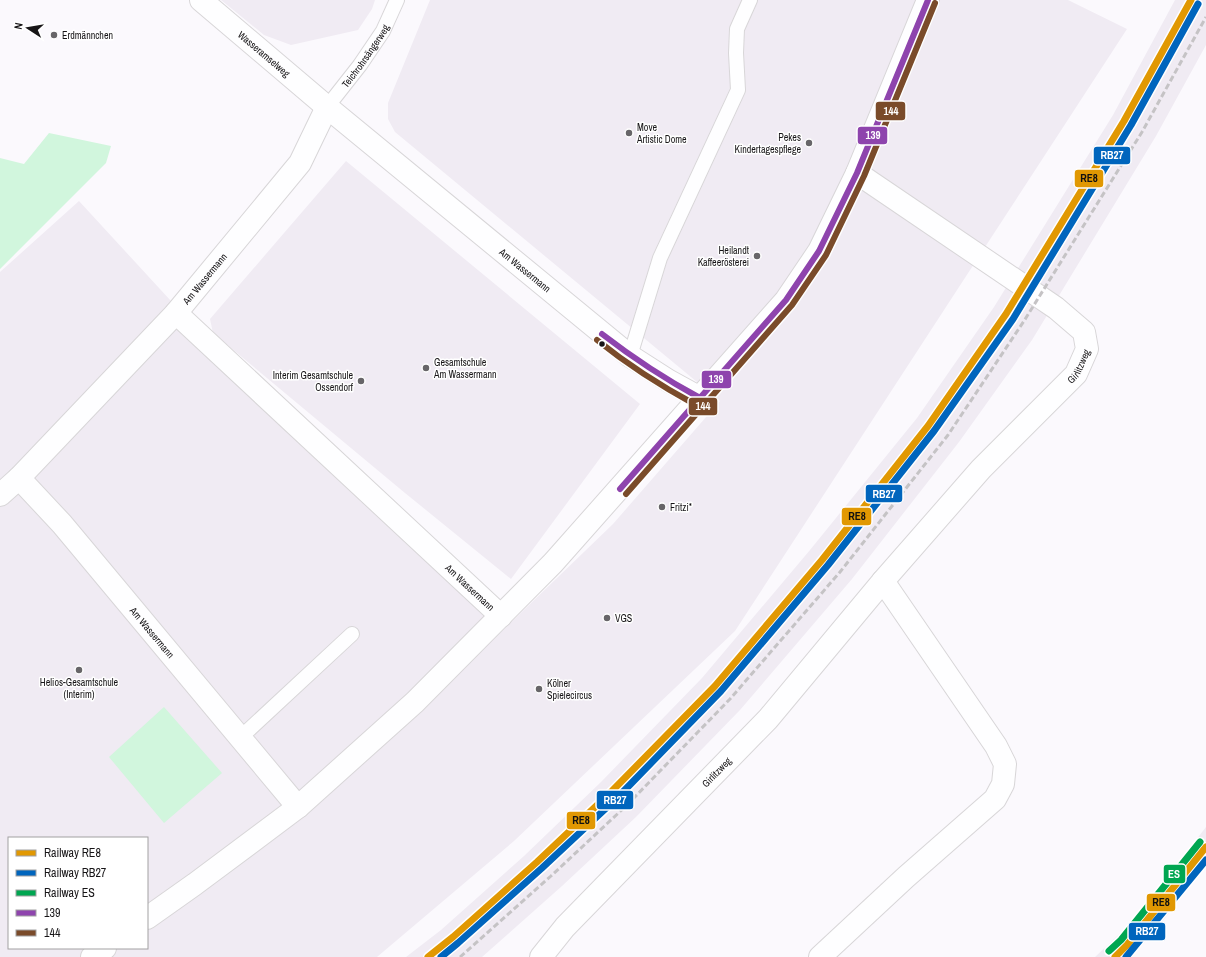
<svg xmlns="http://www.w3.org/2000/svg" width="1206" height="957" viewBox="0 0 1206 957" font-family="'Archivo Narrow',sans-serif">
<rect width="100%" height="100%" fill="#fbf9fd"/>
<!-- built -->
<path fill="#f0ebf3" fill-rule="evenodd" d="M 221,0 L 375,0 L 372,9 L 358,30 L 291,45 L 264,35 Z
M 430,0 L 1068,0 L 1127,29 L 735,631 L 514,841 L 377,957 L 0,957 L 0,272 L 79,201 L 194,326 L 432,542 L 500,633 L 613,524 L 720,401 L 395,132 L 388,119 L 388,103 ZM 9,838 L 147,838 L 147,948 L 9,948 Z
M 1175,0 L 1206,0 L 1206,45 L 1156,136 L 1032,340 L 959,442 L 852,579 L 740,710 L 636,817 L 562,886 L 482,957 L 406,957 L 441,930 L 524,856 L 601,782 L 702,678 L 810,550 L 917,418 L 994,307 L 1113,115 Z
M 346,161 L 640,404 L 511,579 L 405,493 L 213,333 L 210,319 Z
M 1206,827 L 1206,866 L 1151,936 L 1130,957 L 1095,957 L 1133,921 Z"/>
<!-- green -->
<path fill="#d1f6dd" d="M 49,133 L 111,146 L 106,163 L 0,269 L 0,158 L 24,164 Z
M 164,707 L 222,773 L 164,823 L 109,757 Z"/>
<g fill="none" stroke-linecap="round" stroke-linejoin="round">
<!-- lane casing -->
<g stroke="#d8d6d8" stroke-width="16">
<g id="lane">
<path id="s1" d="M 327,107 L 360,65 L 383,31 L 397,0"/>
<path d="M 630,356 L 660,258 L 738,90 L 736,53 L 737,29 L 750,0"/>
<path d="M 240,738 L 352,634"/>
</g>
</g>
<!-- street casing -->
<g stroke="#d8d6d8" stroke-width="24">
<g id="street">
<path id="s2" d="M 201,0 L 327,107 L 630,356 L 669,381 L 700,398"/>
<path id="s3" d="M 176,313 L 501,616"/>
<path id="s4" d="M 19,478 L 62,524 L 298,807"/>
<path id="s5" d="M 0,495 L 19,478 L 176,313 L 300,163 L 327,107"/>
<path d="M 147,918 L 195,884 L 298,807 L 415,702 L 553,563 L 786,300 L 819,251 L 857,173 L 928,0"/>
<path d="M 92,957 L 105,948"/>
<path id="s6" d="M 541,957 L 565,927 L 768,719 L 883,581 L 981,469 L 1076,374 L 1087,349 L 1084,332 L 1056,308 L 857,173"/>
<path d="M 820,957 L 906,877 L 995,799 L 1003,784 L 1005,764 L 996,746 L 883,581"/>
</g>
</g>
<!-- lane -->
<use href="#lane" stroke="#fefeff" stroke-width="14"/>
<!-- street -->
<use href="#street" stroke="#fefeff" stroke-width="22"/>
<!-- rail -->
<path stroke="#c5c3c5" stroke-width="3" stroke-dasharray="6 3" stroke-linecap="butt" d="M 460,957 L 551,876 L 627,805 L 730,699 L 840,572 L 948,435 L 1024,321 L 1142,132 L 1206,17"/>
<!-- bus-1 casing -->
<g stroke="#fff" stroke-width="9">
<path id="bus-1" d="M 602,334 C 633,358 665,379 700,398
M 620,489 L 786,300 L 819,251 L 857,173 L 928,0"/>
</g>
<!-- bus-2 casing -->
<g stroke="#fff" stroke-width="9">
<path id="bus-2" d="M 597,340 C 628,365 661,386 696,405
M 626,494 L 792,305 L 826,255 L 864,176 L 935,3"/>
</g>
<!-- bus-1 -->
<use href="#bus-1" stroke="#8e44ad" stroke-width="6"/>
<!-- bus-2 -->
<use href="#bus-2" stroke="#7a4b2a" stroke-width="6"/>
<!-- rail-1 casing -->
<g stroke="#fff" stroke-width="10">
<path id="rail-1" d="M 428,957 L 453,937 L 537,862 L 612,791 L 715,686 L 822,560 L 928,426 L 1006,314 L 1124,121 L 1191,0
M 1115,957 L 1127,945 L 1206,847"/>
</g>
<!-- rail-2 casing -->
<g stroke="#fff" stroke-width="10">
<path id="rail-2" d="M 441,957 L 458,943 L 542,868 L 618,797 L 721,691 L 828,565 L 934,431 L 1013,319 L 1131,125 L 1198,4
M 1126,957 L 1206,860"/>
</g>
<!-- rail-3 casing -->
<g stroke="#fff" stroke-width="10">
<path id="rail-3" d="M 1109,951 L 1121,940 L 1200,842"/>
</g>
<!-- rail-1 -->
<use href="#rail-1" stroke="#e19802" stroke-width="7"/>
<!-- rail-2 -->
<use href="#rail-2" stroke="#0065bd" stroke-width="7"/>
<!-- rail-3 -->
<use href="#rail-3" stroke="#00a651" stroke-width="7"/>
</g>
<!-- markers -->
<g fill="#676568" stroke="#fff" stroke-width="1.5">
<circle cx="54" cy="35" r="4"/>
<circle cx="629" cy="133" r="4"/>
<circle cx="809" cy="143" r="4"/>
<circle cx="757" cy="256" r="4"/>
<circle cx="426" cy="368" r="4"/>
<circle cx="361" cy="381" r="4"/>
<circle cx="662" cy="507" r="4"/>
<circle cx="607" cy="618" r="4"/>
<circle cx="79" cy="670" r="4"/>
<circle cx="539" cy="689" r="4"/>
</g>
<circle fill="#171517" stroke="#fff" stroke-width="1.5" cx="602" cy="344" r="3.5"/>
<g text-anchor="middle" stroke-width="3" stroke-linejoin="round" paint-order="stroke">
<!-- poi labels -->
<g font-size="10" fill="#171517" stroke="#fff" text-anchor="start">
<text x="62" y="39">Erdmännchen</text>
<text x="637" y="131">Move<tspan x="637" dy="12">Artistic Dome</tspan></text>
<text x="801" y="141" text-anchor="end">Pekes<tspan x="801" dy="12">Kindertagespflege</tspan></text>
<text x="749" y="254" text-anchor="end">Heilandt<tspan x="749" dy="12">Kaffeerösterei</tspan></text>
<text x="434" y="366">Gesamtschule<tspan x="434" dy="12">Am Wassermann</tspan></text>
<text x="353" y="379" text-anchor="end">Interim Gesamtschule<tspan x="353" dy="12">Ossendorf</tspan></text>
<text x="670" y="511">Fritzi*</text>
<text x="615" y="622">VGS</text>
<text x="79" y="686" text-anchor="middle">Helios-Gesamtschule<tspan x="79" dy="12">(Interim)</tspan></text>
<text x="547" y="687">Kölner<tspan x="547" dy="12">Spielecircus</tspan></text>
</g>
<!-- street labels -->
<g font-size="10" fill="#171517" stroke="#fff">
<text dy="4" stroke="none"><textPath href="#s2" startOffset="83">Wasseramselweg</textPath></text>
<text dy="4" stroke="none"><textPath href="#s1" startOffset="64">Teichrohrsängerweg</textPath></text>
<text dy="4" stroke="none"><textPath href="#s2" startOffset="422">Am Wassermann</textPath></text>
<text dy="4" stroke="none"><textPath href="#s5" startOffset="298">Am Wassermann</textPath></text>
<text dy="4" stroke="none"><textPath href="#s6" startOffset="800">Girlitzweg</textPath></text>
<text dy="4" stroke="none"><textPath href="#s3" startOffset="402">Am Wassermann</textPath></text>
<text dy="4" stroke="none"><textPath href="#s4" startOffset="204">Am Wassermann</textPath></text>
<text dy="4" stroke="none"><textPath href="#s6" startOffset="255">Girlitzweg</textPath></text>
</g>
</g>
<g stroke="#fff" stroke-width="1.5">
<rect x="875" y="101" width="31" height="20" rx="4" fill="#7a4b2a"/>
<rect x="857" y="126" width="31" height="19" rx="4" fill="#8e44ad"/>
<rect x="1093" y="146" width="38" height="19" rx="4" fill="#0065bd"/>
<rect x="1074" y="169" width="30" height="19" rx="4" fill="#e19802"/>
<rect x="701" y="370" width="31" height="19" rx="4" fill="#8e44ad"/>
<rect x="688" y="397" width="30" height="19" rx="4" fill="#7a4b2a"/>
<rect x="865" y="484" width="38" height="19" rx="4" fill="#0065bd"/>
<rect x="841" y="507" width="31" height="19" rx="4" fill="#e19802"/>
<rect x="596" y="790" width="38" height="20" rx="4" fill="#0065bd"/>
<rect x="566" y="811" width="30" height="19" rx="4" fill="#e19802"/>
<rect x="1163" y="864" width="23" height="20" rx="4" fill="#00a651"/>
<rect x="1146" y="893" width="30" height="19" rx="4" fill="#e19802"/>
<rect x="1128" y="922" width="38" height="19" rx="4" fill="#0065bd"/>
</g>
<g font-size="11" text-anchor="middle" font-weight="bold" fill="#fff">
<text x="891" y="115">144</text>
<text x="873" y="139">139</text>
<text x="1112" y="159">RB27</text>
<text x="716" y="383">139</text>
<text x="703" y="410">144</text>
<text x="884" y="498">RB27</text>
<text x="615" y="804">RB27</text>
<text x="1174" y="878">ES</text>
<text x="1147" y="935">RB27</text>
</g>
<g font-size="11" text-anchor="middle" font-weight="bold" fill="#111">
<text x="1089" y="182">RE8</text>
<text x="857" y="520">RE8</text>
<text x="581" y="824">RE8</text>
<text x="1161" y="906">RE8</text>
</g>
<!-- legend -->
<rect x="8" y="837" width="140" height="112" fill="#ffffff" stroke="#a2a1a2"/>
<rect x="16" y="850" width="20" height="6" fill="#e19802" stroke="#a2a1a2"/>
<text x="44" y="857" font-size="12" fill="#171517">Railway RE8</text>
<rect x="16" y="870" width="20" height="6" fill="#0065bd" stroke="#a2a1a2"/>
<text x="44" y="877" font-size="12" fill="#171517">Railway RB27</text>
<rect x="16" y="890" width="20" height="6" fill="#00a651" stroke="#a2a1a2"/>
<text x="44" y="897" font-size="12" fill="#171517">Railway ES</text>
<rect x="16" y="910" width="20" height="6" fill="#8e44ad" stroke="#a2a1a2"/>
<text x="44" y="917" font-size="12" fill="#171517">139</text>
<rect x="16" y="930" width="20" height="6" fill="#7a4b2a" stroke="#a2a1a2"/>
<text x="44" y="937" font-size="12" fill="#171517">144</text>
<!-- north arrow -->
<g transform="translate(28 28) rotate(282)" stroke="#ffffff" stroke-width="3" paint-order="stroke">
<path d="M0-3L7 15L0 10L-7 15Z" fill="#171517"/>
<text y="-6" font-size="11" font-weight="bold" text-anchor="middle" fill="#171517">N</text>
</g>
</svg>
